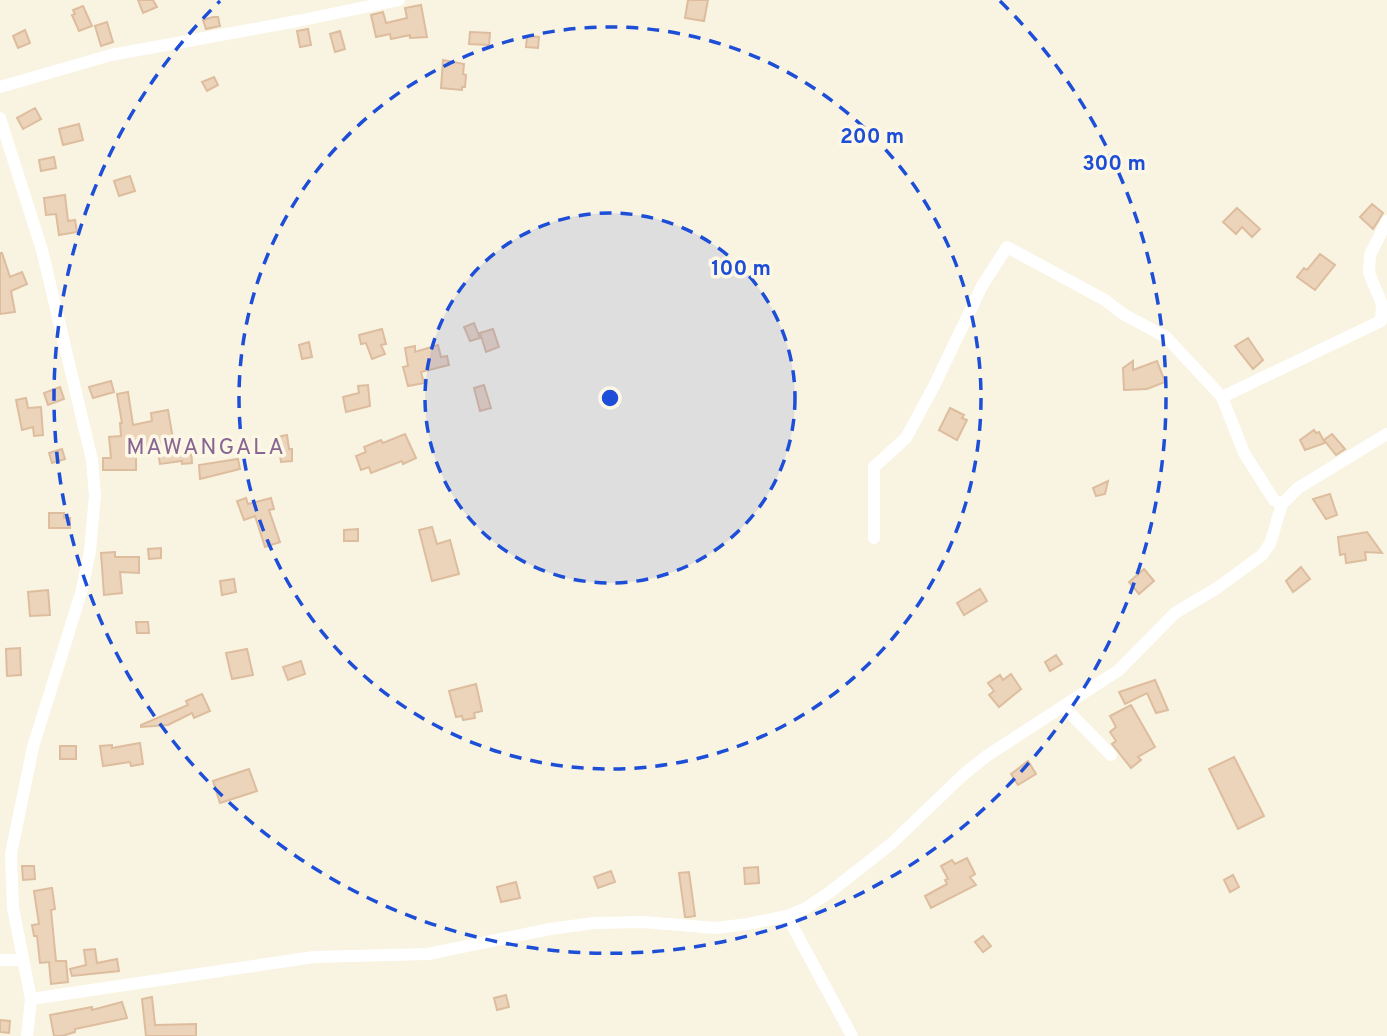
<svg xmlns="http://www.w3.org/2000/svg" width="1387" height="1036" viewBox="0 0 1387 1036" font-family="Overpass,sans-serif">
<rect width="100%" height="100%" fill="#f9f3e1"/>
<!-- building -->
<path fill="#ecd4bb" stroke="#ddbd9d" stroke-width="2" d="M 138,0 L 153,0 L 157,7 L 143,13 Z
M 688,0 L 708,0 L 704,21 L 685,18 Z
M 421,5 L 427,37 L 410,38 L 410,35 L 391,39 L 390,34 L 376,37 L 371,15 L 383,12 L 386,23 L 407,18 L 405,8 Z
M 83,6 L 92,26 L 79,31 L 72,15 L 75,14 L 73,10 Z
M 213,17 L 218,17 L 220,26 L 206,29 L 203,20 Z
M 107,22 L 113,42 L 101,46 L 95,26 Z
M 308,29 L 311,45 L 300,47 L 297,31 Z
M 25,30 L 30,43 L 18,48 L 13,36 Z
M 340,31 L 345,49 L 335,52 L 330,34 Z
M 470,32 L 490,33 L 489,45 L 469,44 Z
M 527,36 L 539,37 L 538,48 L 526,47 Z
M 443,60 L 464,64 L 463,74 L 466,75 L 465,87 L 462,87 L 462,90 L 441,88 Z
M 214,77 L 218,85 L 207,91 L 202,82 Z
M 35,108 L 41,119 L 23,129 L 17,118 Z
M 79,124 L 83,140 L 63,145 L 59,129 Z
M 54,157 L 56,168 L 41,171 L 39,160 Z
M 130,176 L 135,191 L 119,196 L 114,181 Z
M 65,195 L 68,221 L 75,220 L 77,232 L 59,235 L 56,214 L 46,215 L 44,198 Z
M 1372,204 L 1383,213 L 1373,229 L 1360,217 Z
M 1237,208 L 1260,229 L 1252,237 L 1242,227 L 1236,234 L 1223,222 Z
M 0,253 L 2,253 L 10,277 L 22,272 L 27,284 L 11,291 L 15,312 L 0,314 Z
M 1320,254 L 1335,265 L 1315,290 L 1297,277 L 1304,268 L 1307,270 Z
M 474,323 L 480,338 L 470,341 L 464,327 Z
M 382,329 L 386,344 L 381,345 L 385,354 L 372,359 L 366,343 L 361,344 L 359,335 Z
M 493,329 L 499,347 L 486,352 L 480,333 Z
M 1248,338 L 1263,360 L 1253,369 L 1235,346 Z
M 309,342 L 312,357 L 302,359 L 299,345 Z
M 438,345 L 441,357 L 447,356 L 449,365 L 421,372 L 424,383 L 408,386 L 403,367 L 408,366 L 405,348 L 415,346 L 415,352 Z
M 1133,361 L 1133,370 L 1157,361 L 1165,382 L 1147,389 L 1124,390 L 1123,368 Z
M 111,381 L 114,392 L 93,398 L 89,387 Z
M 368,385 L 370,406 L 346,412 L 343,397 L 359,393 L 358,386 Z
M 484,385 L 491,408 L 480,411 L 474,388 Z
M 60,387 L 64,399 L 48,405 L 44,393 Z
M 128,392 L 133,425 L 152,421 L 151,413 L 168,410 L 174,445 L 177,445 L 177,448 L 191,447 L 192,463 L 182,464 L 182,461 L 160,464 L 157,447 L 136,448 L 136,470 L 103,470 L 103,458 L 111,458 L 109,437 L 121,436 L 120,423 L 122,423 L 117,394 Z
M 26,398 L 28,408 L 41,407 L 43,435 L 34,436 L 33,427 L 22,430 L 16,400 Z
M 950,408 L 964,415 L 962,418 L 967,420 L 957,440 L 939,430 Z
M 1314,430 L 1316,433 L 1319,432 L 1325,443 L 1305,450 L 1300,440 Z
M 405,434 L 416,458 L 403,464 L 402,461 L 371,473 L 369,467 L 361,470 L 356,456 L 366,452 L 364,447 L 381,440 L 383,443 Z
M 1332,434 L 1345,449 L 1336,455 L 1324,440 Z
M 287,435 L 289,449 L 292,449 L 292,461 L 281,462 L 277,437 Z
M 62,449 L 65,459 L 52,463 L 49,453 Z
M 238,459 L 240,469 L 200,479 L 199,465 Z
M 1108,481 L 1105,494 L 1096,496 L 1093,488 Z
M 1330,494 L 1337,515 L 1326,519 L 1313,499 Z
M 246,498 L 248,504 L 271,498 L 274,509 L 269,510 L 280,542 L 265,547 L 255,516 L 244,520 L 237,501 Z
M 49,513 L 64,513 L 64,518 L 70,518 L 70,528 L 49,528 Z
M 432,527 L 437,544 L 450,540 L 459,574 L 432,581 L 419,530 Z
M 358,529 L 358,541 L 344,541 L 344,530 Z
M 1367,532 L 1382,553 L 1365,552 L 1366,560 L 1346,563 L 1345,554 L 1340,555 L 1338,537 Z
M 161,548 L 161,558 L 149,559 L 148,549 Z
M 115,552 L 115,557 L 139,557 L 139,573 L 120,572 L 122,593 L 104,595 L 101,553 Z
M 1301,567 L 1310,579 L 1293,592 L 1286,581 Z
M 1144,569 L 1154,581 L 1139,594 L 1129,582 Z
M 234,579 L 236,592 L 222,595 L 220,581 Z
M 980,589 L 987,601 L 964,615 L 957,603 Z
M 48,590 L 50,615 L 30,616 L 28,592 Z
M 136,622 L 148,622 L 149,633 L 137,633 Z
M 20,648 L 21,675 L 7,676 L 6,649 Z
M 247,649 L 253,675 L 232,679 L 226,653 Z
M 1056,655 L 1062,664 L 1050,671 L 1045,662 Z
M 301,661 L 305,674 L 288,680 L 283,667 Z
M 1011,674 L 1021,689 L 999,707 L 989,695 L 994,691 L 988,683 L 1000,675 L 1003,680 Z
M 1155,680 L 1168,710 L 1156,713 L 1147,693 L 1125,704 L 1119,692 Z
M 476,684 L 482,711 L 474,713 L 475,718 L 463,720 L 462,716 L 456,717 L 449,691 Z
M 202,694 L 210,711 L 194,718 L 192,713 L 168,725 L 141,727 L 141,725 L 188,705 L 186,701 Z
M 1131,705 L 1155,747 L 1138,757 L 1141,760 L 1131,768 L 1112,744 L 1116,741 L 1110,732 L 1116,727 L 1110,716 Z
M 140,743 L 143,764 L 131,766 L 130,762 L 103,766 L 100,746 L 112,745 L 112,748 Z
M 60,746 L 76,746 L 76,759 L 60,759 Z
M 1234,757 L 1264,816 L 1238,829 L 1209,769 Z
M 1028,761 L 1036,774 L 1018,785 L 1011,774 Z
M 249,769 L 257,791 L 220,803 L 213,781 Z
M 967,858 L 975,874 L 970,877 L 976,885 L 931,908 L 925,896 L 947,884 L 945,880 L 948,879 L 941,866 L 952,860 L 955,864 Z
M 22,866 L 34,866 L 35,879 L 23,880 Z
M 758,867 L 759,883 L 745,884 L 744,868 Z
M 611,871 L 615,882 L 598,888 L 594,877 Z
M 689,872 L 695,916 L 689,917 L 685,917 L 679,873 Z
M 1233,875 L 1239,887 L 1230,892 L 1224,880 Z
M 516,882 L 520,898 L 501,902 L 497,887 Z
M 52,888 L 55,909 L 51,910 L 56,961 L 66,961 L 68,982 L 51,984 L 49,962 L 40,963 L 37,936 L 34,936 L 32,925 L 39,924 L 34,891 Z
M 983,936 L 991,946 L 983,952 L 975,942 Z
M 95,949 L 97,963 L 117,959 L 119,971 L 72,976 L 70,969 L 86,965 L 84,950 Z
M 506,995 L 509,1007 L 497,1010 L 494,998 Z
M 152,997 L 155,1025 L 196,1024 L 196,1036 L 146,1036 L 142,999 Z
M 122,1002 L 127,1018 L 75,1029 L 75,1032 L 62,1036 L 54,1036 L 50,1015 L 92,1007 L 92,1010 Z
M 0,1020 L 10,1021 L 9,1033 L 0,1032 Z"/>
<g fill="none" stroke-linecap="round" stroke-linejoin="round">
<!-- street -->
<path stroke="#fff" stroke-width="12" d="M 0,87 L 111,55 L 298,21 L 399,0
M 0,118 L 42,250 L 92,460 L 95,495 L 90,551 L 81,593 L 33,747 L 11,854 L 13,908 L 31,999 L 27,1036
M 1222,397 L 1381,321 L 1382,304 L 1369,273 L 1370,255 L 1387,221
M 874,538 L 874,467 L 906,438 L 934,386 L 982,286 L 1007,247 L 1105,300 L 1123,314 L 1166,337 L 1222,397 L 1244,453 L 1274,500 L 1282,504
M 1063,706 L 1111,755
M 787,916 L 852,1036
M 0,960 L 23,960
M 31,999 L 314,957 L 428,954 L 550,929 L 594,923 L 643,922 L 716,928 L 748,924 L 787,916 L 806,908 L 830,892 L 891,844 L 964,774 L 988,755 L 1119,670 L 1175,613 L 1217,588 L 1262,555 L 1270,544 L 1282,504 L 1298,488 L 1387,434"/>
</g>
<!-- distance rings -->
<circle cx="610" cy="398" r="185" fill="#1d4ed8" fill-opacity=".12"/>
<g fill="none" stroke="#1d4ed8" stroke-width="3.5" stroke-dasharray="12 9">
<circle cx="610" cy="398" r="185"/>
<circle cx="610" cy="398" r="371"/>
<path d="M1000 1A556 556 0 1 1 220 1"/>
</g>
<g text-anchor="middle" stroke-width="7" stroke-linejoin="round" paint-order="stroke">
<!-- quarter labels -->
<g font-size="23" letter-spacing="2" fill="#876691" stroke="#fdf7e6">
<text x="206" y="454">MAWANGALA</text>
</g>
</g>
<circle cx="610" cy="398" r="10" fill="#1d4ed8" stroke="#fdf7e6" stroke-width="3.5"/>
<g font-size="21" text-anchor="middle" font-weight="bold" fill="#1d4ed8" stroke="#fdf7e6" stroke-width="7" stroke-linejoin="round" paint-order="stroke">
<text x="872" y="143">200 m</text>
<text x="1114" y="170">300 m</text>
<text x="741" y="275">100 m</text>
</g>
</svg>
